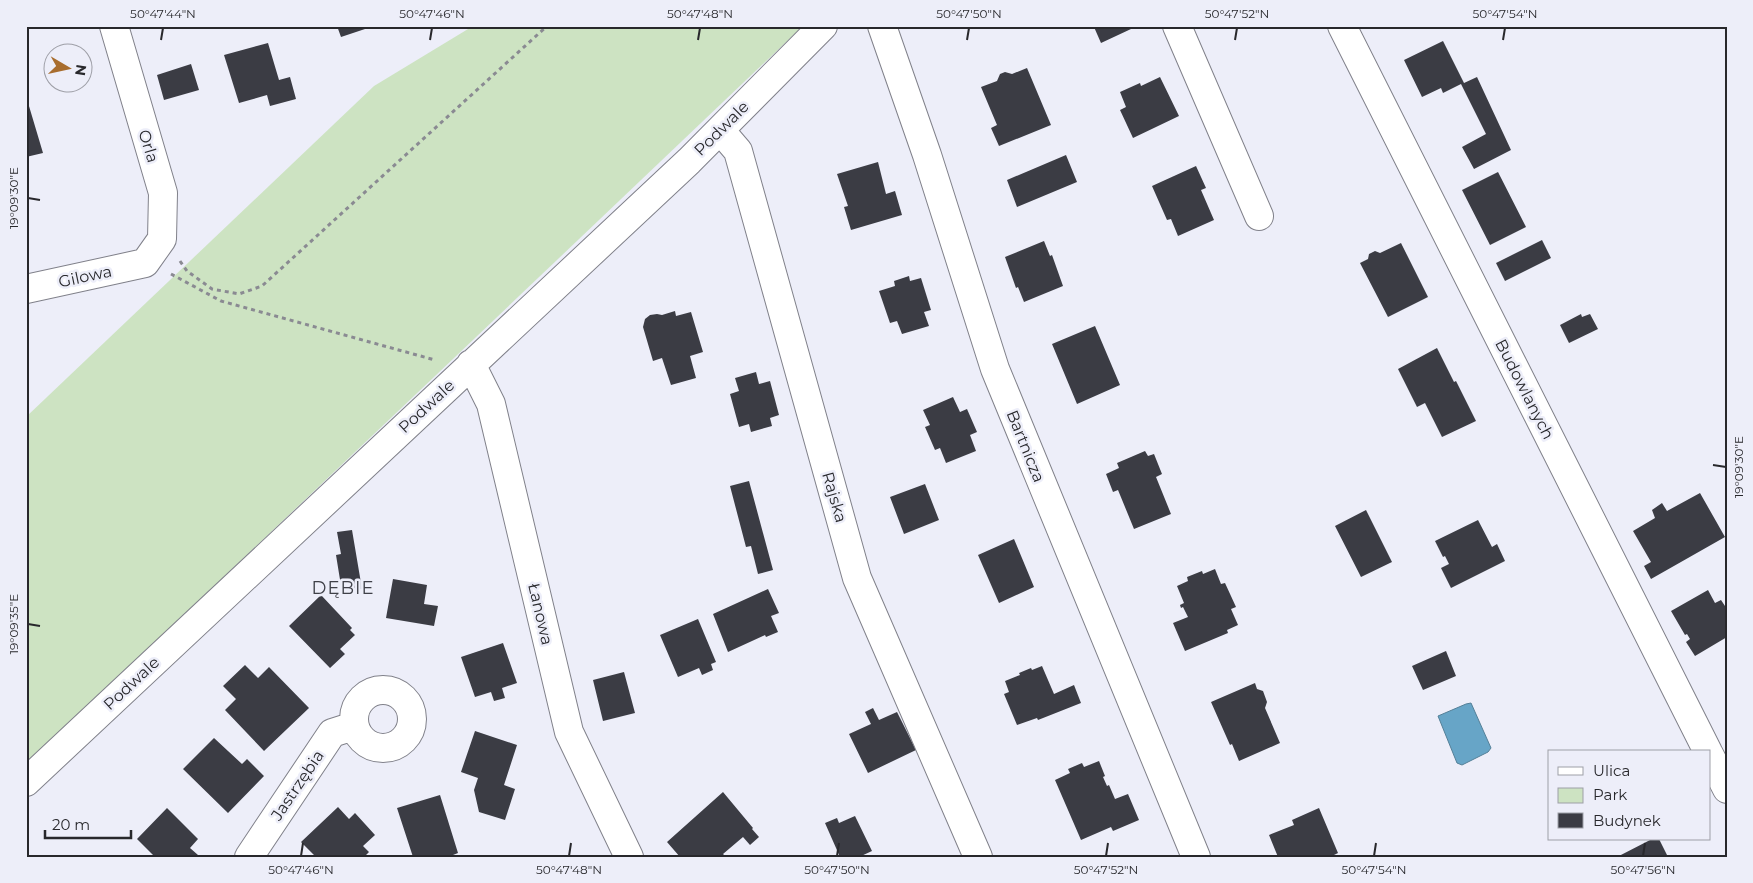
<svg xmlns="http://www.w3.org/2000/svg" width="1753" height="883" viewBox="0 0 1753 883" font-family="Montserrat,sans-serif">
<rect width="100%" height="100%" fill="#edeef9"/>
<!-- green -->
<path fill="#cde3c2" d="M 473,26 L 803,26 L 26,765 L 26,417 L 374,86 Z"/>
<!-- water -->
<path fill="#67a5c7" stroke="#548098" d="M 1471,703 L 1491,748 L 1488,752 L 1462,765 L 1457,763 L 1438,716 L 1466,704 Z"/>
<!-- building -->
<path fill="#3b3c44" d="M 337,26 L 364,26 L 365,29 L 341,37 Z
M 1089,26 L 1130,26 L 1131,29 L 1101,43 L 1094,27 L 1090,29 Z
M 1443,41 L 1464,83 L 1477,77 L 1511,150 L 1474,169 L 1462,147 L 1486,134 L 1461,84 L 1443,93 L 1441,88 L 1422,97 L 1404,60 Z
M 268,43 L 279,80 L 290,77 L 296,99 L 270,106 L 267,95 L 239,103 L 224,55 Z
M 191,64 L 199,90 L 164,100 L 157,75 Z
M 1027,68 L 1051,125 L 999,146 L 991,128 L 997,125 L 981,87 L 997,81 L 1000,74 L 1005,72 L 1012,74 Z
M 1160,77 L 1179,116 L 1133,138 L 1120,110 L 1126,107 L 1120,92 L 1140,83 L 1141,86 Z
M 26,96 L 43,153 L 26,157 Z
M 1066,155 L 1077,182 L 1017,207 L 1007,180 Z
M 878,162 L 886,194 L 895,191 L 902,215 L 851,230 L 844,207 L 848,206 L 837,174 Z
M 1196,166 L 1206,188 L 1201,190 L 1214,220 L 1178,236 L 1171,219 L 1167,220 L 1152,186 Z
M 1498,172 L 1526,227 L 1490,245 L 1462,190 Z
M 1542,240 L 1551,258 L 1505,281 L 1496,263 Z
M 1044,241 L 1050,256 L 1052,255 L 1063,286 L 1024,302 L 1018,287 L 1016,288 L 1005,257 Z
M 1401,243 L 1428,297 L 1388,317 L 1360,263 L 1368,259 L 1369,254 L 1375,251 L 1380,253 Z
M 909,276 L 910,281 L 921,278 L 931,310 L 924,312 L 929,326 L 902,334 L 897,321 L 890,323 L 879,291 L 895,286 L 894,281 Z
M 675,311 L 676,316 L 691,312 L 703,352 L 690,356 L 696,378 L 671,385 L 662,358 L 653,361 L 643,327 L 645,319 L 650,315 L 657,314 L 662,315 Z
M 1581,314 L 1582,317 L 1590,314 L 1598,329 L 1569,343 L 1560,325 Z
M 1095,326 L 1120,385 L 1077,404 L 1052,344 Z
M 1437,348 L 1454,382 L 1456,381 L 1476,421 L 1442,437 L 1425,403 L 1417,407 L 1398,369 Z
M 756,372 L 759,384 L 770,381 L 779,415 L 770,418 L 772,426 L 751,432 L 749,424 L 739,427 L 730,394 L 739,391 L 735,378 Z
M 953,397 L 960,412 L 967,409 L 977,432 L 970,435 L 976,451 L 946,463 L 940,448 L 935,450 L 925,427 L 930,425 L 923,410 Z
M 1145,451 L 1148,456 L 1154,454 L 1162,474 L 1156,477 L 1171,514 L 1134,529 L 1118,490 L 1113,492 L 1106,474 L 1119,468 L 1117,463 Z
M 749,481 L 773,570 L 758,574 L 751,546 L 746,547 L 730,486 Z
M 925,484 L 939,520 L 904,534 L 890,497 Z
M 1700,493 L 1725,537 L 1651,579 L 1644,566 L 1651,562 L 1633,531 L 1655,518 L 1652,510 L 1662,503 L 1667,511 Z
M 1366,510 L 1392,562 L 1361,577 L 1335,526 Z
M 1478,520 L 1492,547 L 1497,544 L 1505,561 L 1451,588 L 1441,568 L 1449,564 L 1445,556 L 1443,557 L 1435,541 Z
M 352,530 L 362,589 L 342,592 L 336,555 L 341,554 L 337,532 Z
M 1014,539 L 1034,587 L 999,603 L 978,555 Z
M 1215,569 L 1221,584 L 1225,583 L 1236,607 L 1231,609 L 1238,625 L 1227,630 L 1228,633 L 1185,651 L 1173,623 L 1188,617 L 1183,607 L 1181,608 L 1180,605 L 1184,603 L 1177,586 L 1188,581 L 1187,577 L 1202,571 L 1203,574 Z
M 393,579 L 427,585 L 424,604 L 438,606 L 434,626 L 386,618 Z
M 768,589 L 779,613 L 771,616 L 778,632 L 766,637 L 765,635 L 728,652 L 713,614 Z
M 1708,590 L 1715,603 L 1721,600 L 1727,609 L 1727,622 L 1725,623 L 1727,637 L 1695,656 L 1686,642 L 1690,639 L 1687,634 L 1685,635 L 1671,611 Z
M 321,595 L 352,628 L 350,630 L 355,635 L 340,649 L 345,654 L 330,668 L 289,626 Z
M 698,619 L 716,662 L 711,664 L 713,670 L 702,675 L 699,668 L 678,677 L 660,635 Z
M 503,643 L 517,683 L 502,688 L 505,698 L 494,701 L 491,692 L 475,697 L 461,657 Z
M 1446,651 L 1456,676 L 1423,690 L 1412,666 Z
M 245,665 L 258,678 L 269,667 L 309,708 L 264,751 L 225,710 L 236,699 L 223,686 Z
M 1042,666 L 1054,694 L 1074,685 L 1081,703 L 1038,720 L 1037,718 L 1017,725 L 1004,694 L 1009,692 L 1005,681 L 1020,675 L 1019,673 L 1031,668 L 1032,670 Z
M 624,672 L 635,713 L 603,721 L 593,680 Z
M 1255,683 L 1257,689 L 1263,691 L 1267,702 L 1265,708 L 1280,743 L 1239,761 L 1232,744 L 1230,745 L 1211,702 Z
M 873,708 L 879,720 L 897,712 L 916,750 L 868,773 L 849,734 L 871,724 L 865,712 Z
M 475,731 L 517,745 L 504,785 L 515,789 L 505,820 L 479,812 L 474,790 L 478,778 L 461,772 Z
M 214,738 L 242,764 L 247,759 L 264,776 L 228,813 L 183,769 Z
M 1099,761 L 1105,776 L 1103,777 L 1107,786 L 1109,785 L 1115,799 L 1128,794 L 1139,820 L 1113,831 L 1111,827 L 1081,840 L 1055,780 L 1070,773 L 1068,769 L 1082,763 L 1084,767 Z
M 723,792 L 753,828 L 752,829 L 759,837 L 750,845 L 743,837 L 723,854 L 726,857 L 680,857 L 667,842 Z
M 440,795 L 458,853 L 448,857 L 413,857 L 397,808 Z
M 338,807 L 349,819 L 355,813 L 375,835 L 363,846 L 369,852 L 364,857 L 316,857 L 301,842 Z
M 167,808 L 198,839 L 190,848 L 198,855 L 197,857 L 155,857 L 137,839 Z
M 1319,808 L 1338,853 L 1330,857 L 1278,857 L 1269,835 L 1294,825 L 1292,820 Z
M 855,816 L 872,851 L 859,857 L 840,857 L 825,823 L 837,818 L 839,823 Z
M 1652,839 L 1659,839 L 1668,857 L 1617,857 Z"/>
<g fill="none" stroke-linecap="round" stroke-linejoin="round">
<!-- minor casing -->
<g stroke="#80818a" stroke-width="30">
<path id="minor" d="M 882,26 L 927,155 L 995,369 L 1196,857
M 1177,26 L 1259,216
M 1342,26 L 1708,752
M 720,130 L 738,151 L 857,578 L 978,857
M 26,289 L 145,263 L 162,239 L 163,193 L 114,26
M 471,364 L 491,404 L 569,732 L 629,857
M354 719a29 29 0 1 1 58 0a29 29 0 1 1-58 0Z
M 1709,754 L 1727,789
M 26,782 L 689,161 L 823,26
M 249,857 L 332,733 L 354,726"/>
</g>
<!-- path -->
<path stroke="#8a8a92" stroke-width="3" stroke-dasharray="4 4" stroke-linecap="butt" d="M 180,261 L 187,271 L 212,289 L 239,294 L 262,286 L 547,26
M 171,274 L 221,301 L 435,360"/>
<!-- minor -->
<use href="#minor" stroke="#fff" stroke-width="28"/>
</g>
<!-- ticks -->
<path fill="none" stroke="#28282c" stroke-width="2" d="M 161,40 L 163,28M 430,40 L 432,28M 698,40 L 700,28M 967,40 L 969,28M 1235,40 L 1237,28M 1503,40 L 1505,28M 28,198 L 40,200M 1713,465 L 1726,467M 28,624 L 40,626M 301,856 L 303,843M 569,856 L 571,843M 837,856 L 839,843M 1106,856 L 1108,843M 1374,856 L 1376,843M 1643,856 L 1645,843"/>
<g text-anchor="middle" stroke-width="5" stroke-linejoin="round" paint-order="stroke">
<!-- street labels -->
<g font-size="16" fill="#28282c" stroke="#edeef9">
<text transform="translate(721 128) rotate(-45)" y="6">Podwale</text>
<text transform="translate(149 146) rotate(73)" y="6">Orla</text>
<text transform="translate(85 276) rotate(-12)" y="6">Gilowa</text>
<text transform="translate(1525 389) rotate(63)" y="6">Budowlanych</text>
<text transform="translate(426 406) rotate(-43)" y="6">Podwale</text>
<text transform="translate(1026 446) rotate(68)" y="6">Bartnicza</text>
<text transform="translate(835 497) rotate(74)" y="6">Rajska</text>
<text transform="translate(541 614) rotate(77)" y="6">Łanowa</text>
<text transform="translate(131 683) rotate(-43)" y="6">Podwale</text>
<text transform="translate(297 785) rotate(-56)" y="6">Jastrzębia</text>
</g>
<!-- neighbourhood labels -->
<g font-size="18" letter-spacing="1" fill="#3f4048" stroke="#edeef9">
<text x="343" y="594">DĘBIE</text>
</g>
</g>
<!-- border -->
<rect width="1753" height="883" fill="none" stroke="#edeef9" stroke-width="55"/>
<!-- legend -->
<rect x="1548" y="750" width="162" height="90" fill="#edeef9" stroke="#9e9fa7"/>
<rect x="1558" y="767" width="25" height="8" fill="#ffffff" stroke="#9e9fa7"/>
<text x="1593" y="776" font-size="15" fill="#28282c">Ulica</text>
<rect x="1558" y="788" width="25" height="15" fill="#cde3c2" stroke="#9e9fa7"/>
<text x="1593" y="800" font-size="15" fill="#28282c">Park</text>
<rect x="1558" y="813" width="25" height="15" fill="#3b3c44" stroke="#9e9fa7"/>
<text x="1593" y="826" font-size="15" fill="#28282c">Budynek</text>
<!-- north arrow -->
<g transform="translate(68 68) rotate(99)"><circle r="24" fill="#edeef9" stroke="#9e9fa7"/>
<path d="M0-4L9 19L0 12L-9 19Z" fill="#a86d2e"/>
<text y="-8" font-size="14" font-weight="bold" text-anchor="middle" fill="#28282c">N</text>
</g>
<!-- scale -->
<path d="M45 830v8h86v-8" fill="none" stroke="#28282c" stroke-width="2.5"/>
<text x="52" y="830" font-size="15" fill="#28282c" stroke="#edeef9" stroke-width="4" paint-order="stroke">20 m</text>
<rect x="28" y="28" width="1698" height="828" fill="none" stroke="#28282c" stroke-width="2"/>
<g font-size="12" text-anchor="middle" fill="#28282c">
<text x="163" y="18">50°47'44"N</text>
<text x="432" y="18">50°47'46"N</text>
<text x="700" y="18">50°47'48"N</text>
<text x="969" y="18">50°47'50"N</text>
<text x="1237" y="18">50°47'52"N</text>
<text x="1505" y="18">50°47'54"N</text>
<text transform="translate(14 198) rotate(-90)" y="4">19°09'30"E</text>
<text transform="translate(1739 467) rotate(-90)" y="4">19°09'30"E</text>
<text transform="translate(14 624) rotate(-90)" y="4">19°09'35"E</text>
<text x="301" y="874">50°47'46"N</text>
<text x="569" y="874">50°47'48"N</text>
<text x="837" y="874">50°47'50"N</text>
<text x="1106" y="874">50°47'52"N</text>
<text x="1374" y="874">50°47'54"N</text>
<text x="1643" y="874">50°47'56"N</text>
</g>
</svg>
